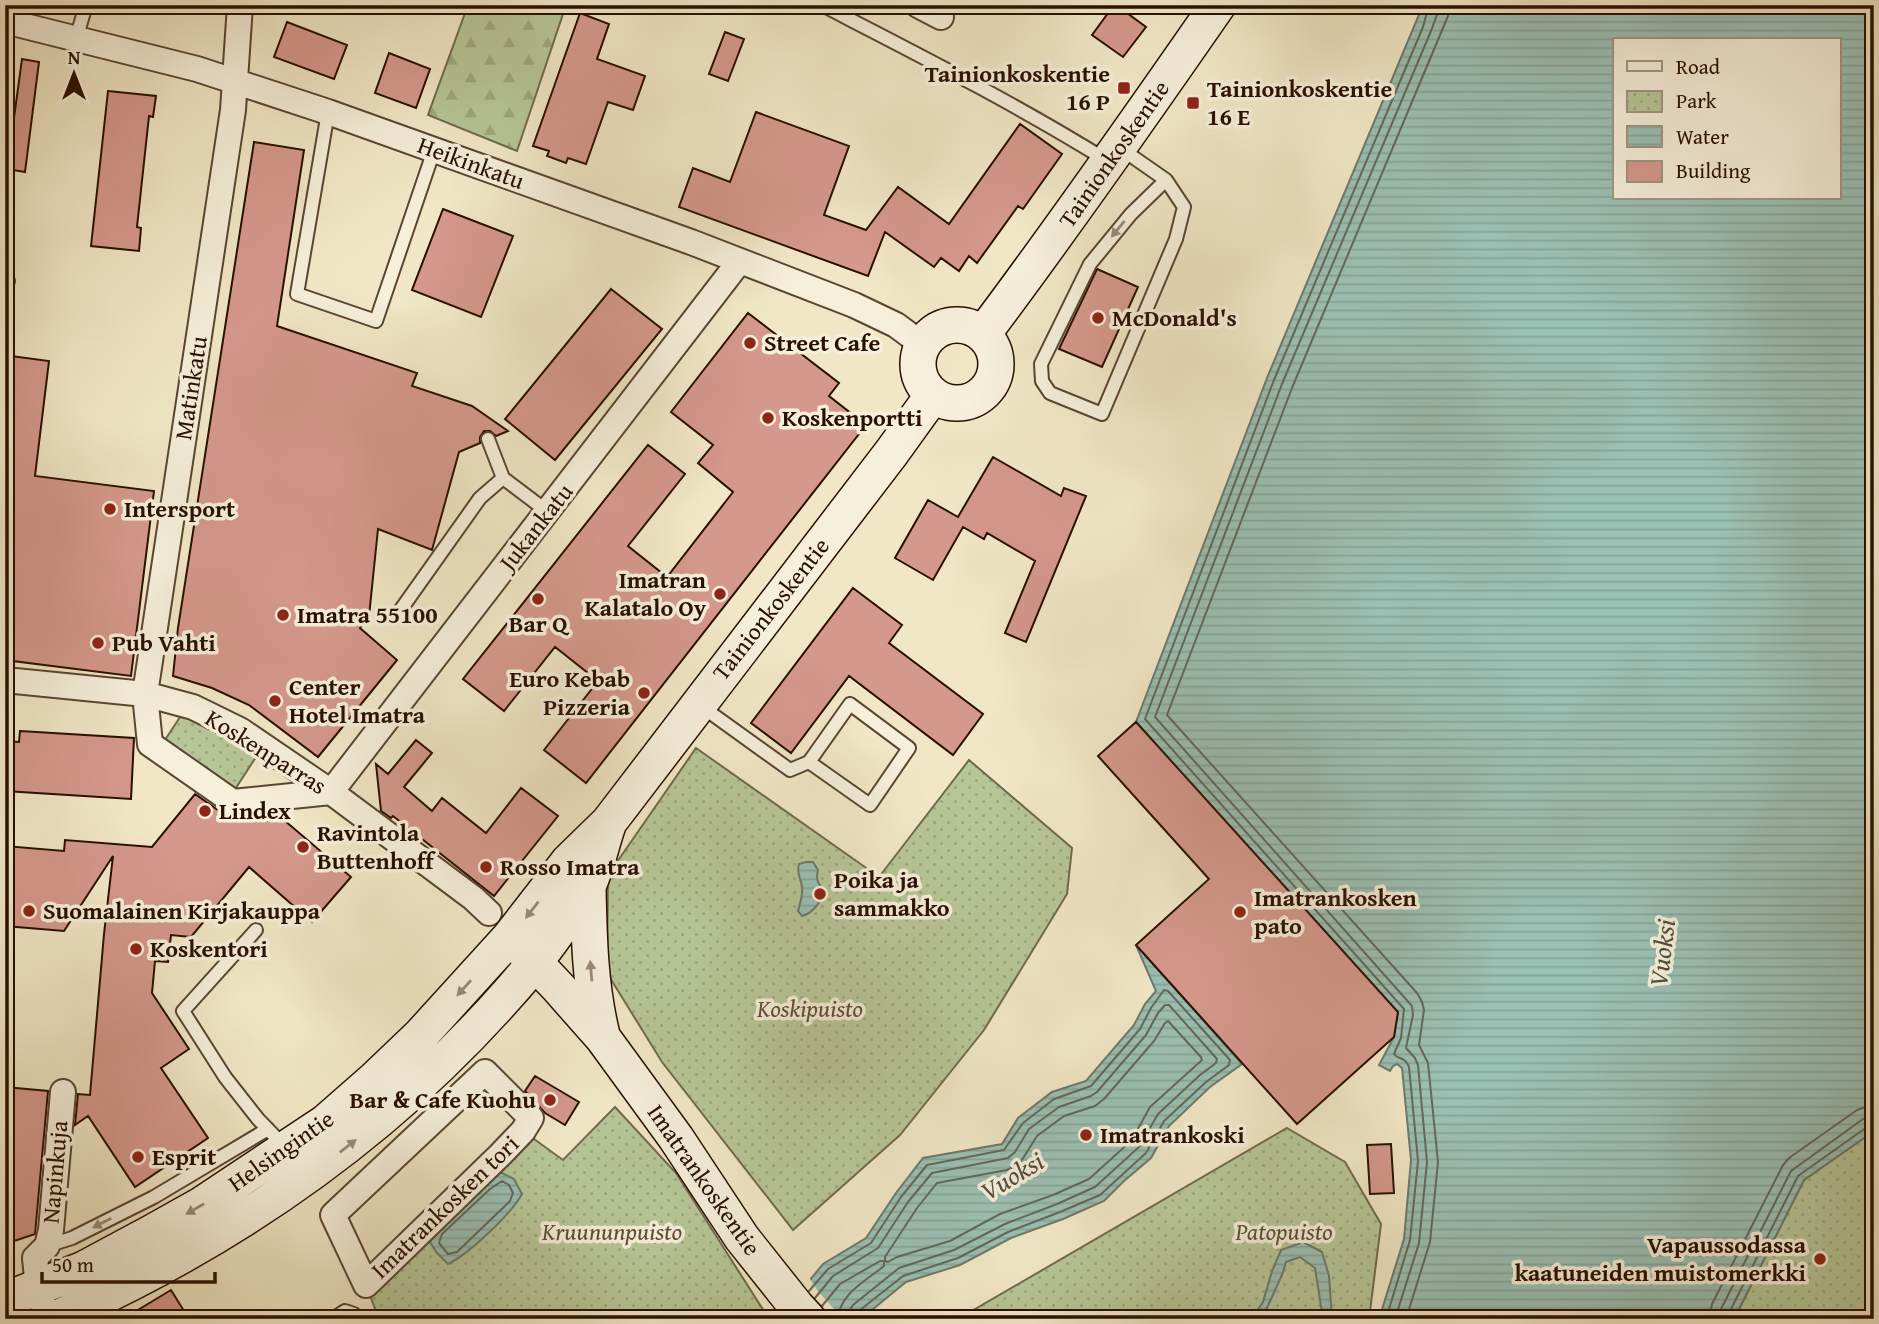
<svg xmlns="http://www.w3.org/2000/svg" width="1879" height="1324" viewBox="0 0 1879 1324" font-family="'Gentium Book Plus',serif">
<defs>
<pattern id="forest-firs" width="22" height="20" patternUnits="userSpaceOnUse" patternTransform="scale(1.75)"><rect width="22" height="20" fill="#b7c697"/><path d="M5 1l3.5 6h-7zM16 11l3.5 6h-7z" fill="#9da980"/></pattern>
<pattern id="park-dots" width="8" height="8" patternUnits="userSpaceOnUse" patternTransform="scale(1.75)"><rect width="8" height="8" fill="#b7c697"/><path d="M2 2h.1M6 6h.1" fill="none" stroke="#9da980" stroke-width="1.8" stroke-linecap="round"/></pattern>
<pattern id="water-rules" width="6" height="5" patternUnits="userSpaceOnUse" patternTransform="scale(1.75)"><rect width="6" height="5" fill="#9bc0b4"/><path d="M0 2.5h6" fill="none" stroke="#86a499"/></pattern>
</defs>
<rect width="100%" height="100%" fill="#f1e7c6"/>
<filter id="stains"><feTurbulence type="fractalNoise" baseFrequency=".00286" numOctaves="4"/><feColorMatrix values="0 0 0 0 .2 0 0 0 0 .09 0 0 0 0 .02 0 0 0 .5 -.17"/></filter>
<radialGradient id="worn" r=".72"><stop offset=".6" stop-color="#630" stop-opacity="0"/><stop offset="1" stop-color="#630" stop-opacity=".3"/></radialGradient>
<!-- forest -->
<path fill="url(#forest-firs)" stroke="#706a4c" stroke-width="2" d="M 468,5 L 566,5 L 517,151 L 428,115 Z"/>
<!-- park -->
<path fill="url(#park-dots)" stroke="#706a4c" stroke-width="2" d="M 182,714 L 231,737 L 256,757 L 232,794 L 163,743 Z
M 696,748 L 879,877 L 969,760 L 1072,848 L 1067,894 L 984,1030 L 900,1135 L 793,1230 L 662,1062 L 607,973 L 608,875 Z
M 615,1107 L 676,1173 L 769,1319 L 379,1319 L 366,1285 L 523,1131 L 563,1160 Z
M 1287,1128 L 1345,1162 L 1381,1224 L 1369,1319 L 958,1319 Z
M 1874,1131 L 1874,1319 L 1734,1319 L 1804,1180 Z"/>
<!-- water -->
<path fill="url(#water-rules)" stroke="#6d796c" stroke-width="2" fill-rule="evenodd" d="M 1423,5 L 1874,5 L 1874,1131 L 1804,1180 L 1734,1319 L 1379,1319 L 1404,1239 L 1411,1160 L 1402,1068 L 1397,1064 L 1393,1066 L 1390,1071 L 1379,1065 L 1394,1037 L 1398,1012 L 1136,722 L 1267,378 ZM 1615,40 L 1839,40 L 1839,198 L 1615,198 Z
M 806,862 L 813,862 L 818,870 C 816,879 817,883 824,890 C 823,900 812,914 802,916 L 798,911 C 800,903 803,895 802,887 C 801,878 796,874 799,864 Z
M 1136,945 L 1242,1064 L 1210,1087 L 1169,1126 L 1151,1158 L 1124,1181 L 1104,1201 L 1063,1219 L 1011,1238 L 960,1265 L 906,1282 L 861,1319 L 778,1319 L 823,1264 L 866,1238 L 896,1193 L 923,1158 L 1002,1144 L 1018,1118 L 1052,1092 L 1086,1081 L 1134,1025 L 1145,1004 L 1156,991 Z
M 500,1172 L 514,1179 L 522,1194 C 511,1214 469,1254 448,1264 L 437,1253 L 430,1242 L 437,1229 Z
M 1303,1242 L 1322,1252 L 1329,1276 L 1332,1319 L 1323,1319 L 1315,1268 L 1300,1257 L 1286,1262 L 1282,1275 L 1262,1319 L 1251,1319 L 1263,1302 L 1272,1271 L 1281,1250 Z"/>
<!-- pier -->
<path fill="#f1e7c6" d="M 808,1276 L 818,1291 L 843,1319 L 774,1319 Z"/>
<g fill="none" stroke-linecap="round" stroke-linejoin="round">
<!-- shore -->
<path stroke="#62685a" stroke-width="2" d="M 1168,1021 L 1201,1057 L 1202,1060 L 1150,1107 L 1131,1141 L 1089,1179 L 1053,1195 L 1000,1214 L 950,1241 L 897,1257 L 888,1262 L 885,1261 L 885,1257 L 917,1208 L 937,1183 L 1007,1170 L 1020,1163 L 1037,1136 L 1064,1116 L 1095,1106 L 1104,1099 L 1154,1041 L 1165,1023 Z
M 502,1181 L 509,1185 L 513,1193 L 510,1201 L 457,1252 L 448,1254 L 439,1243 L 442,1234 L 490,1189 Z
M 809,1291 L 828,1269 L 871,1243 L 901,1197 L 927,1165 L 1004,1150 L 1023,1123 L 1054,1099 L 1091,1086 L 1140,1029 L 1151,1008 L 1164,990 L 1168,991 L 1230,1060 L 1229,1065 L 1206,1082 L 1164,1121 L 1146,1153 L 1100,1195 L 1060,1212 L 1008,1232 L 958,1258 L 903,1276 L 860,1310 L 857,1319
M 815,1298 L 833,1276 L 878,1248 L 908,1202 L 932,1173 L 1008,1158 L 1015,1152 L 1029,1129 L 1059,1107 L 1091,1096 L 1097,1092 L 1146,1035 L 1158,1013 L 1165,1005 L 1169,1005 L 1217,1059 L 1216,1063 L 1200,1075 L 1158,1114 L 1139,1147 L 1095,1187 L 1057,1204 L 1005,1224 L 954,1250 L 899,1268 L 853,1305 L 849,1311 L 848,1319
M 822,1306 L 840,1284 L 880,1261 L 884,1261 L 884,1266 C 867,1280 839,1294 838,1319
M 1386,1319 L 1410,1240 L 1418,1161 L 1409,1067 C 1405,1056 1398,1060 1394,1054 L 1401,1038 L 1404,1009 L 1145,719 L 1274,380 L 1423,27 L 1429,5
M 1395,1319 L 1419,1243 L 1427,1162 L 1418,1065 L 1415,1058 L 1406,1048 L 1413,1015 L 1412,1006 L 1155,717 L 1282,384 L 1431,31 L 1438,12 L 1438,5
M 1406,1319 L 1430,1242 L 1438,1162 L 1428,1063 L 1419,1045 L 1424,1010 L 1422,1002 L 1417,993 L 1167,715 L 1292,388 L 1440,35 L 1448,16 L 1449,5
M 1709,1319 L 1712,1304 L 1783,1165 L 1789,1158 L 1857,1110 L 1865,1107 L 1874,1106
M 1719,1319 L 1721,1309 L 1791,1171 L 1863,1119 L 1874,1117
M 1728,1319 L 1729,1313 L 1798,1176 L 1867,1127 L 1874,1125"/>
</g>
<!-- building -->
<path fill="#d5988c" stroke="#280f00" stroke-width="2" d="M 1114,5 L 1116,5 L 1146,27 L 1123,57 L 1092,35 Z
M 580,13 L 609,24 L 597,59 L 645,76 L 633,110 L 608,102 L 586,164 L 568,158 L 566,163 L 547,156 L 549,151 L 533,146 Z
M 287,22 L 347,45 L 334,79 L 274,57 Z
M 725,32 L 744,39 L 728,81 L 709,74 Z
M 389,53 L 430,69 L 416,108 L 375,93 Z
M 22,59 L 39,62 L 25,172 L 7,169 Z
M 108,91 L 156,96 L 153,117 L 149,116 L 137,227 L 141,228 L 139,251 L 91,246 Z
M 756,112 L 849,146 L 824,215 L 866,230 L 898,187 L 949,224 L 1020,124 L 1062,154 L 1023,209 L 1018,206 L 977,263 L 969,256 L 959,271 L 941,258 L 934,267 L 885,232 L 868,276 L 679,207 L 693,168 L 730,182 Z
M 254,142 L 304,150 L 277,326 L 417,373 L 412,386 L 472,406 L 508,431 L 496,436 L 490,431 L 484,431 L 480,437 L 480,443 L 459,452 L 432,550 L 378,529 L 369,616 L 360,628 L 397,660 L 318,757 L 249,705 L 212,688 L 173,676 L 178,628 Z
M 443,209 L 513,236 L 481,317 L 412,290 Z
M 1097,269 L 1138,287 L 1102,367 L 1059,349 Z
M 611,289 L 662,329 L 555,460 L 505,419 Z
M 748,313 L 839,383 L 829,396 L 866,425 L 586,783 L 544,750 L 598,681 L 555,647 L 504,711 L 463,679 L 648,445 L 685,474 L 628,546 L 667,577 L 733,492 L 698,463 L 713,445 L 671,412 Z
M 11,356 L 49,361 L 35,476 L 154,491 L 131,676 L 5,660 L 5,399 Z
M 993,457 L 1061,496 L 1064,488 L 1086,496 L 1026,642 L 1005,633 L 1035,561 L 987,533 L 984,539 L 963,527 L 933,580 L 895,558 L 928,500 L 958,517 Z
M 853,588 L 902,625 L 889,643 L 983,714 L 953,755 L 849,676 L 791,753 L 751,723 Z
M 1136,722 L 1398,1012 L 1394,1037 L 1297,1124 L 1136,945 L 1209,879 L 1098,756 Z
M 20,731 L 134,738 L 131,799 L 5,791 L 5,741 L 19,742 Z
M 416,740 L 432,753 L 404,787 L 432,811 L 442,798 L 486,833 L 521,788 L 558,816 L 494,896 L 393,816 L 391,818 L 381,811 L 376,764 L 388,774 Z
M 195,794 L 225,815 L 235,817 L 267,813 L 284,820 L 351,877 L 312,922 L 249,867 L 191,937 L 171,935 L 168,962 L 155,961 L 152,993 L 189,1049 L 161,1068 L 208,1138 L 135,1187 L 88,1116 L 75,1125 L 78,1094 L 90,1095 L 104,934 L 113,856 L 64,931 L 5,926 L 5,846 L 64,851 L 65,840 L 152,847 Z
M 535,1076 L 579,1102 L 565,1125 L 545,1113 L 525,1091 Z
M 5,1087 L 48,1091 L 35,1234 L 5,1244 Z
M 1391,1144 L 1394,1193 L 1370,1194 L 1367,1145 Z
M 171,1290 L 189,1319 L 123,1319 Z"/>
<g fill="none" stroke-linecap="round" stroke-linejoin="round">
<!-- lane casing -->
<g stroke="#5a4532" stroke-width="16">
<path id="lane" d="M 822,5 C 917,54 1014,103 1106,160
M 76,39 L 86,5
M 328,112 L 297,294 L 376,321 L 434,150
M 1120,148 L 1166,180 L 1184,207 L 1176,239 L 1102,414 L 1050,393 L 1042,381 L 1041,364 L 1090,264 L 1131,214 L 1166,180
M 5,288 L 8,281
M 488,439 L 503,478 L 548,512
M 397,615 L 480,498 L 503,478
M 701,706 L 790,770 L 809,762 L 870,805 L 909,748 L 850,704 L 809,762
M 256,930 L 183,1011 L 225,1077 L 258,1119 L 285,1147
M 47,1246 L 72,1238 L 154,1197 L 268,1129
M 333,1319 L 345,1311 L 354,1314 L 356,1319"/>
</g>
<!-- street casing -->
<g stroke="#5a4532" stroke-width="28">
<path id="street" d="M 240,5 L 233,110 L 145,694 L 150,744 L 233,802 L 331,792 L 739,262
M 918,5 L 941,17
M 5,21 L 197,69 L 328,112 L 691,242 L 854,305 L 896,325 L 923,345
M 5,680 L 145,694 L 193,707 L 240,730 L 331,792 L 473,898 L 489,913
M 485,1072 L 531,1118 L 523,1131 L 501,1154 L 366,1285 L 333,1215 Z
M 47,1319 L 38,1288 L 35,1258 L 47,1246 L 51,1230 L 63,1092"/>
</g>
<!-- secondary casing -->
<g stroke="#280f00" stroke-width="38">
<path id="secondary" d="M918 364a39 39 0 1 1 78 0a39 39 0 1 1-78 0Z
M 983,334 C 1064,226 1141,116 1218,5
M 588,888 C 589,938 590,986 602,1035
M 520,947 L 558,987 L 603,1038 L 676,1138 L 742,1238 L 796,1306 L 808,1319
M 5,1300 L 84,1269 L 153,1232 L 201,1205 L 326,1122 L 375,1079 L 420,1036 L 510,937 L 569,861 L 609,822 L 892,452 L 933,395
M 55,1319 C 229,1242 383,1136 509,993 C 531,969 549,944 568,917 C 574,907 584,897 588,886 C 597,867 601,845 608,825"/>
</g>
<!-- lane -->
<use href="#lane" stroke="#f6efda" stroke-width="12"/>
<!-- street -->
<use href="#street" stroke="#f6efda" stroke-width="24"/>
<!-- secondary -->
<use href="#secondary" stroke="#f6efda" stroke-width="35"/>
</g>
<!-- one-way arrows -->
<defs><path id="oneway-solid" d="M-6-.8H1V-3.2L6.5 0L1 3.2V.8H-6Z" transform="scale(1.75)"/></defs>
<g fill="#998a78">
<use href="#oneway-solid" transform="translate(1118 229) rotate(129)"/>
<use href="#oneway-solid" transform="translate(532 910) rotate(128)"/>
<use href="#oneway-solid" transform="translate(591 971) rotate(-95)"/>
<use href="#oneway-solid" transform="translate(464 988) rotate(132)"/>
<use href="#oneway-solid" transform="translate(348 1146) rotate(-38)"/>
<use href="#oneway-solid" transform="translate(195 1209) rotate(150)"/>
<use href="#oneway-solid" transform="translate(102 1223) rotate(153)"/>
</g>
<!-- markers -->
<g fill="#8f2418" stroke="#f6efda" stroke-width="2.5">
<rect x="1117" y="81" width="14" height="14" rx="3.5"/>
<rect x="1186" y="96" width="14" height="14" rx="3.5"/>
<circle cx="1098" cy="318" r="7"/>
<circle cx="750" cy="343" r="7"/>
<circle cx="768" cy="418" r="7"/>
<circle cx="110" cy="509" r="7"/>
<circle cx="720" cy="594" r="7"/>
<circle cx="538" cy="599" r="7"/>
<circle cx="283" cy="615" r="7"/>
<circle cx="98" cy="643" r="7"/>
<circle cx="644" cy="693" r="7"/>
<circle cx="275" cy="701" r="7"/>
<circle cx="205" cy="811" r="7"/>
<circle cx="303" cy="847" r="7"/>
<circle cx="486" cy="867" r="7"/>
<circle cx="820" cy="894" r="7"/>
<circle cx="29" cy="911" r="7"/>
<circle cx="1240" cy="912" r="7"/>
<circle cx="136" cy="949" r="7"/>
<circle cx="550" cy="1100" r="7"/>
<circle cx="1086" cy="1135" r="7"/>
<circle cx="138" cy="1157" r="7"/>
<circle cx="1820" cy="1259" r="7"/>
</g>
<g text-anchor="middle" stroke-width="7" stroke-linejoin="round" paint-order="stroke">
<!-- poi labels -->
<g font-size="24" font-weight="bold" fill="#280f00" stroke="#f6efda" text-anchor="start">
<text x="1110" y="82" text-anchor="end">Tainionkoskentie<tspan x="1110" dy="28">16 P</tspan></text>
<text x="1207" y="97">Tainionkoskentie<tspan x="1207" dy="28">16 E</tspan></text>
<text x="1112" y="326">McDonald's</text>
<text x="764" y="351">Street Cafe</text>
<text x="782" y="426">Koskenportti</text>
<text x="124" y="517">Intersport</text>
<text x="706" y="588" text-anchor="end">Imatran<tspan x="706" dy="28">Kalatalo Oy</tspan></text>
<text x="297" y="623">Imatra 55100</text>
<text x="538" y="632" text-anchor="middle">Bar Q</text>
<text x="112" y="651">Pub Vahti</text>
<text x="630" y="687" text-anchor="end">Euro Kebab<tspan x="630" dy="28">Pizzeria</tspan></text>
<text x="289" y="695">Center<tspan x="289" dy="28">Hotel Imatra</tspan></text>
<text x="219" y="819">Lindex</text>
<text x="317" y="841">Ravintola<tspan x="317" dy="28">Buttenhoff</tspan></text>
<text x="500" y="875">Rosso Imatra</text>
<text x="834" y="888">Poika ja<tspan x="834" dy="28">sammakko</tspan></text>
<text x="1254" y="906">Imatrankosken<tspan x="1254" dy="28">pato</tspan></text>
<text x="43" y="919">Suomalainen Kirjakauppa</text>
<text x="150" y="957">Koskentori</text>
<text x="536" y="1108" text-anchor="end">Bar &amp; Cafe Kuohu</text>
<text x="1100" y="1143">Imatrankoski</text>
<text x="152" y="1165">Esprit</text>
<text x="1806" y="1253" text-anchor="end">Vapaussodassa<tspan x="1806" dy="28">kaatuneiden muistomerkki</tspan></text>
</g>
<!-- street labels -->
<g font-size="24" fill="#280f00" stroke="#f6efda">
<text transform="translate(1114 154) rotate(-55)" y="8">Tainionkoskentie</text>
<text transform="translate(471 163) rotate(20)" y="8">Heikinkatu</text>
<text transform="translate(191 388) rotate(-81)" y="8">Matinkatu</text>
<text transform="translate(536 527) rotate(-52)" y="8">Jukankatu</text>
<text transform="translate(771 609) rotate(-52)" y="8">Tainionkoskentie</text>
<text transform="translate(266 752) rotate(32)" y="8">Koskenparras</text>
<text transform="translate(281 1151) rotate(-35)" y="8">Helsingintie</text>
<text transform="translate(55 1172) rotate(-85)" y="8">Napinkuja</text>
<text transform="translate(704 1180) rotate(55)" y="8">Imatrankoskentie</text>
<text transform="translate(445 1207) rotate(-44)" y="8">Imatrankosken tori</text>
</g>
<!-- park labels -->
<g font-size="24" font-style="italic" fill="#5a4f35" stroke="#f6efda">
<text x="810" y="1017">Koskipuisto</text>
<text x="612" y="1240">Kruununpuisto</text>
<text x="1284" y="1240">Patopuisto</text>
</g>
<!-- water labels -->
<g font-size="26" font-style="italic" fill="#504d3f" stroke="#f6efda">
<text transform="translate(1662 953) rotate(-83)" y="9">Vuoksi</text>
<text transform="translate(1012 1176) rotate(-31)" y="9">Vuoksi</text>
</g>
</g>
<!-- margin -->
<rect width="1879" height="1324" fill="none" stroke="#f1e7c6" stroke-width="28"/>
<rect x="7" y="7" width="1865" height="1310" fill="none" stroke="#280f00" stroke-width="3.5"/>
<rect x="14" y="14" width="1851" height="1296" fill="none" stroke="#280f00" stroke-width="2"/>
<!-- legend -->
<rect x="1613" y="38" width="228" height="161" fill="#f6efda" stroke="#a49583" stroke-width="2"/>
<rect x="1627" y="61" width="35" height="10" fill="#f6efda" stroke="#a49583" stroke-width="2"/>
<text x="1676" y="74" font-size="21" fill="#280f00">Road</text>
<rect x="1627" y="91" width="35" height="21" fill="url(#park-dots)" stroke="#a49583" stroke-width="2"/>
<text x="1676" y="108" font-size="21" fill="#280f00">Park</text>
<rect x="1627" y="126" width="35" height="21" fill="url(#water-rules)" stroke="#a49583" stroke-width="2"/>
<text x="1676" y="144" font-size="21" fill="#280f00">Water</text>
<rect x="1627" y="161" width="35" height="21" fill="#d5988c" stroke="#a49583" stroke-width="2"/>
<text x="1676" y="178" font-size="21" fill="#280f00">Building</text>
<!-- north arrow -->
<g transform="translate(74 74)" stroke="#f6efda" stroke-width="5" paint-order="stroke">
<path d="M0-5L12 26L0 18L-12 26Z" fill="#280f00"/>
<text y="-10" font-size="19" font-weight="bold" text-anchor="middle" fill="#280f00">N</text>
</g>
<!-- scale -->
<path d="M42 1272v10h173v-10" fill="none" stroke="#280f00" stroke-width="3.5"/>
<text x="52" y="1272" font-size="21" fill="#280f00" stroke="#f6efda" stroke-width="5" paint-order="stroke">50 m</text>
<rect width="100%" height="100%" filter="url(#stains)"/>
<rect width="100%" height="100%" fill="url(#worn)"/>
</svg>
